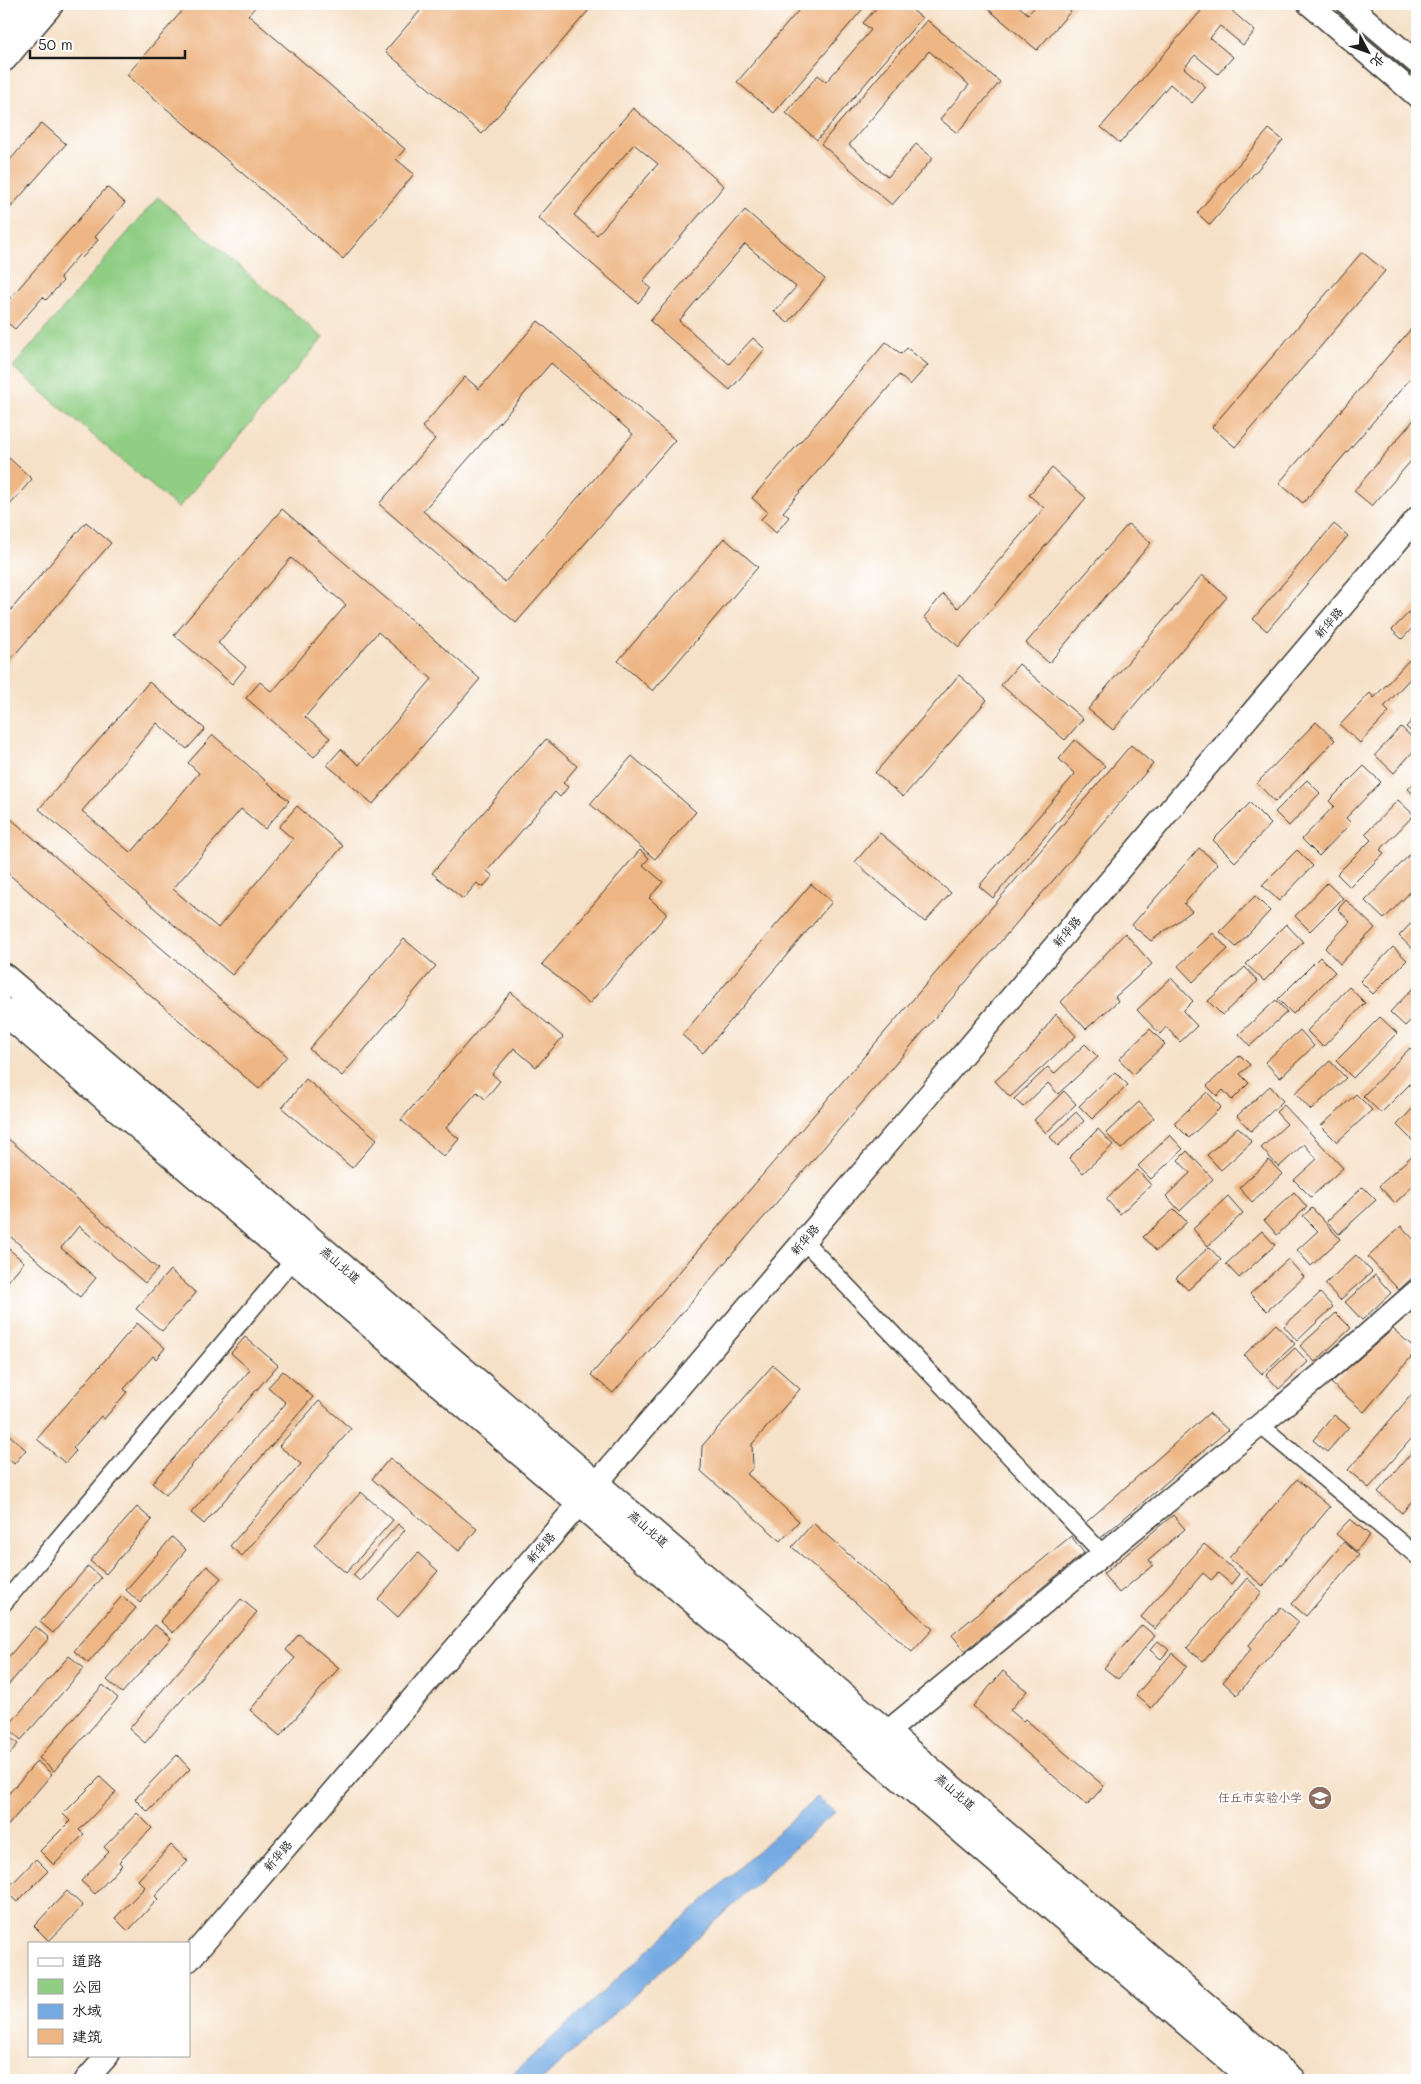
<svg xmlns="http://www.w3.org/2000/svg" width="1421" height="2084" viewBox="0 0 1421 2084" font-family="Mali,'LXGW WenKai TC',sans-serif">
<rect width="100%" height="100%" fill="#fff"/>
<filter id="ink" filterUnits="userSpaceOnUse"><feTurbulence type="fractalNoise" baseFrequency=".02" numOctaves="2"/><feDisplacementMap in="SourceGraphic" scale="10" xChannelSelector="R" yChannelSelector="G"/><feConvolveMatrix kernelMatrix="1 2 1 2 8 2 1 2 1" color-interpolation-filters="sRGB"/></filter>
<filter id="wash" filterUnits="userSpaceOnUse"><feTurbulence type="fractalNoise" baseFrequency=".0096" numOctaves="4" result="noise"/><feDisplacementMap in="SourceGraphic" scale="20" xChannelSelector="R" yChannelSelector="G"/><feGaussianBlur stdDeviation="1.12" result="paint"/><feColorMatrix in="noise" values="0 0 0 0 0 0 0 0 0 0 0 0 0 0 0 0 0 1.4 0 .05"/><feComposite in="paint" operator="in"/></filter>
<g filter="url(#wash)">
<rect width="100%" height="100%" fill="#f6e1c8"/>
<!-- green -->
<path fill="#90ce84" stroke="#567550" d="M 158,197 L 323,338 L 178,508 L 13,367 Z"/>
<!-- water -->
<path fill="#75aae3" stroke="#486380" d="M 817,1797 L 835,1811 L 542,2080 L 506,2080 Z"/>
<g id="blocks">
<!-- building -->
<path fill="#eeb684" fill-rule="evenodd" d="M 188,4 L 258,4 L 248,15 L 405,149 L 396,159 L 414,174 L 343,259 L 127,75 Z
M 426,4 L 594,4 L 482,134 L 385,51 Z
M 804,4 L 867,4 L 774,113 L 737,82 Z
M 880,4 L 905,4 L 922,18 L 817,140 L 786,113 L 818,75 L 826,82 L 871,30 L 863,23 Z
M 982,4 L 1016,4 L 1028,14 L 1038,4 L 1077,4 L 1037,50 Z
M 1207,4 L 1224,4 L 1255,31 L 1243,45 L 1220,26 L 1210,38 L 1233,57 L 1218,74 L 1195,55 L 1184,68 L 1206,87 L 1192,103 L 1170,84 L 1120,143 L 1101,127 Z
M 927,20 L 1000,82 L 957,133 L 940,119 L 969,85 L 929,51 L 849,145 L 888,177 L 916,144 L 933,158 L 892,205 L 821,144 Z
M 633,108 L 724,186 L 643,281 L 651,288 L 638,303 L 538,218 ZM 634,144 L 658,164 L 597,235 L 574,215 Z
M 42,123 L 66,144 L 4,215 L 4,167 Z
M 1269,129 L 1283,140 L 1210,225 L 1197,213 Z
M 107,187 L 125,203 L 95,237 L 98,240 L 82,258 L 79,255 L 60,277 L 63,281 L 46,300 L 43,297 L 15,329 L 4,320 L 4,305 Z
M 745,210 L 825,279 L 788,323 L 774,312 L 796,287 L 745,244 L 679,321 L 729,364 L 753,338 L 765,349 L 730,390 L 650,321 Z
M 1362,252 L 1385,271 L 1235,447 L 1212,427 Z
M 538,321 L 675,440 L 516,623 L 379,504 L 435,439 L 422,427 L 465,377 L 479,389 ZM 551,363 L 633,434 L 505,582 L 423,511 Z
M 1417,322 L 1417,371 L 1303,503 L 1279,483 Z
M 886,342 L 901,354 L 907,348 L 928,365 L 910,385 L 899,375 L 783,512 L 789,517 L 776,533 L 761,519 L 768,512 L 752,498 Z
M 1417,416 L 1417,454 L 1372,506 L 1354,491 Z
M 9,458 L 32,479 L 4,512 L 4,464 Z
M 1052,468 L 1086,498 L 959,647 L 924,617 L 943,594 L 958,608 L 1044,508 L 1029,495 Z
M 282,509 L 480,679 L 373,804 L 327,765 L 341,749 L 359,765 L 432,679 L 378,632 L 305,717 L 330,738 L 314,757 L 246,698 L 260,682 L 272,692 L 346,605 L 291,558 L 218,643 L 246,667 L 232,684 L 174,635 Z
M 86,522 L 111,543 L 4,667 L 4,618 Z
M 1128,524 L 1151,543 L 1049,663 L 1026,643 Z
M 1334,524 L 1348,536 L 1267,631 L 1253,619 Z
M 724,538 L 758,567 L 653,691 L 618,661 Z
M 1202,575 L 1227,597 L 1113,730 L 1088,709 Z
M 1417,604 L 1417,623 L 1402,639 L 1392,630 Z
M 1409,660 L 1417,668 L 1417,671 L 1384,707 L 1389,712 L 1360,743 L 1340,725 L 1370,693 L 1374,698 Z
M 1019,664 L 1083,719 L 1065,740 L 1001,685 Z
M 959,675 L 987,700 L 903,797 L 875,773 Z
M 149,682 L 205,729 L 187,749 L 157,723 L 82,811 L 131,853 L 199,773 L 188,763 L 213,735 L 289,801 L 265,829 L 241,809 L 173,889 L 218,928 L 293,839 L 279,827 L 297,806 L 343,846 L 232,975 L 39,809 Z
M 1417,715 L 1417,737 L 1406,727 Z
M 1316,722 L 1335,740 L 1275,802 L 1257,783 Z
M 1401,727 L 1417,742 L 1417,747 L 1394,773 L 1375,755 Z
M 546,739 L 577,766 L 563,783 L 568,787 L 560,797 L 555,792 L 487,871 L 493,876 L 482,888 L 477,883 L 463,899 L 432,873 Z
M 1075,740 L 1105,766 L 993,898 L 979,886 L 1075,774 L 1059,759 Z
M 1131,745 L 1153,764 L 613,1393 L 591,1375 Z
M 632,756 L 696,812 L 655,859 L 590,804 Z
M 1364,766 L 1381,782 L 1346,818 L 1351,823 L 1319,856 L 1302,839 L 1334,806 L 1329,801 Z
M 1417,779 L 1417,798 L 1408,789 Z
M 1307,780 L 1320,793 L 1289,826 L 1275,812 Z
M 1398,800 L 1414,815 L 1380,850 L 1384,853 L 1350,887 L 1337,874 L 1371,840 L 1365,834 Z
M 1250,803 L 1271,824 L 1235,862 L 1213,840 Z
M 10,818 L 287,1056 L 259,1089 L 4,870 L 4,825 Z
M 880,833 L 951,893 L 925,922 L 855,862 Z
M 1417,847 L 1417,878 L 1415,881 L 1417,885 L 1384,919 L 1365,901 Z
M 1199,848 L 1218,864 L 1184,904 L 1192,911 L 1151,941 L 1132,925 Z
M 640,850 L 649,858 L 643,865 L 663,882 L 649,898 L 667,914 L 589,1004 L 542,964 Z
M 1297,850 L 1313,866 L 1279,901 L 1262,885 Z
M 1327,883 L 1343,898 L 1310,931 L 1295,916 Z
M 811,884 L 832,902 L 703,1053 L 682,1035 Z
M 1255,896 L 1270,911 L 1236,947 L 1220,932 Z
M 1346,900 L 1375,928 L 1340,964 L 1325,948 L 1350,922 L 1338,909 Z
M 1417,917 L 1417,951 L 1416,952 L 1399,936 Z
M 1286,924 L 1303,942 L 1264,981 L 1246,964 Z
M 1125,933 L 1152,964 L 1115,997 L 1118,1001 L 1086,1029 L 1061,1002 Z
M 1213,933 L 1228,949 L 1193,982 L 1178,966 Z
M 404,939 L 436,966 L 342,1076 L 309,1049 Z
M 1393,947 L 1407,960 L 1373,994 L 1360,981 Z
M 1320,957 L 1335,972 L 1293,1014 L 1278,999 Z
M 1245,967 L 1258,981 L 1222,1015 L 1208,1001 Z
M 1171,978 L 1193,1001 L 1183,1011 L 1197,1026 L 1180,1042 L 1166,1027 L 1160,1034 L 1137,1010 Z
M 1417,984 L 1417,1014 L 1405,1026 L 1390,1012 Z
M 1349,987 L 1365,1003 L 1323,1047 L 1307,1031 Z
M 511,992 L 563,1037 L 536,1067 L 514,1048 L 492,1074 L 500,1081 L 485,1099 L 477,1092 L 446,1128 L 459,1139 L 444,1157 L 401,1120 Z
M 1276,1000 L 1287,1012 L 1250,1046 L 1239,1034 Z
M 1056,1014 L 1076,1036 L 1010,1097 L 995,1081 L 1027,1052 Z
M 1380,1017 L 1397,1033 L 1353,1078 L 1336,1061 Z
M 1150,1029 L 1165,1044 L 1133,1074 L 1119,1059 Z
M 1300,1030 L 1314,1046 L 1280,1078 L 1265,1062 Z
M 1085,1044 L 1098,1057 L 1058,1094 L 1048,1083 L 1023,1107 L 1014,1099 L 1048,1067 L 1054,1074 Z
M 1410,1048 L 1417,1055 L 1417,1077 L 1381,1113 L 1363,1096 Z
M 1240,1055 L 1250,1065 L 1240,1074 L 1249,1083 L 1232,1100 L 1223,1090 L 1217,1096 L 1207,1086 Z
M 1330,1061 L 1346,1078 L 1311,1110 L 1295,1093 Z
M 1115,1072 L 1128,1085 L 1092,1119 L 1079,1106 Z
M 306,1079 L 377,1139 L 352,1168 L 282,1108 Z
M 1270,1086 L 1283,1101 L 1251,1131 L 1237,1116 Z
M 1064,1091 L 1076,1104 L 1046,1133 L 1034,1120 Z
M 1207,1092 L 1221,1107 L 1189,1138 L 1174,1123 Z
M 1356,1094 L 1372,1110 L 1337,1142 L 1321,1126 Z
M 1139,1102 L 1154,1118 L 1121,1149 L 1106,1133 Z
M 1417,1104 L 1417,1137 L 1413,1141 L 1397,1125 Z
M 1284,1105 L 1343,1168 L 1311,1197 L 1294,1180 L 1317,1159 L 1304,1144 L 1279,1167 L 1261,1148 L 1287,1124 L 1276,1112 Z
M 1076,1112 L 1084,1121 L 1058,1146 L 1050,1137 Z
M 1238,1127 L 1252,1142 L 1221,1170 L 1207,1155 Z
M 1098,1129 L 1113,1145 L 1083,1173 L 1069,1158 Z
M 4,1135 L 158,1269 L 145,1283 L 79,1226 L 61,1248 L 96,1278 L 80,1297 L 4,1231 Z
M 1170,1135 L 1183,1149 L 1151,1179 L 1138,1166 Z
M 1187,1151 L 1213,1179 L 1180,1211 L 1166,1196 L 1190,1173 L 1178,1160 Z
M 1416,1152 L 1417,1182 L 1395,1203 L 1379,1186 Z
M 1269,1160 L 1282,1174 L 1252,1202 L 1239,1188 Z
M 1137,1170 L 1151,1185 L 1120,1214 L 1106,1199 Z
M 1363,1187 L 1376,1200 L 1339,1234 L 1327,1221 Z
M 1294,1192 L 1307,1207 L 1277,1235 L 1264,1220 Z
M 1228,1196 L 1243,1213 L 1208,1246 L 1193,1229 Z
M 1312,1208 L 1340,1239 L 1311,1266 L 1297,1250 L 1318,1231 L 1303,1216 Z
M 1174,1209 L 1187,1222 L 1156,1251 L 1143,1237 Z
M 1401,1226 L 1417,1243 L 1417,1273 L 1399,1290 L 1368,1257 Z
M 1262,1231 L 1275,1245 L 1239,1278 L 1226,1264 Z
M 4,1245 L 24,1262 L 4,1286 Z
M 1209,1247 L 1221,1260 L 1188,1290 L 1176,1278 Z
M 1356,1255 L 1372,1272 L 1340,1300 L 1325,1284 Z
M 1288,1259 L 1304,1277 L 1267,1311 L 1250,1294 Z
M 170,1270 L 196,1293 L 162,1331 L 136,1309 Z
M 1375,1275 L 1391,1293 L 1362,1320 L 1345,1302 Z
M 1320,1293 L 1333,1307 L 1297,1341 L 1284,1326 Z
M 1336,1313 L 1351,1328 L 1315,1362 L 1300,1346 Z
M 137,1323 L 165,1348 L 156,1359 L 153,1356 L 124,1389 L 127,1392 L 104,1419 L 101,1416 L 73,1448 L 76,1451 L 65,1463 L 37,1439 Z
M 1276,1324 L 1295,1344 L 1262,1374 L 1244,1355 Z
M 1393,1329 L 1417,1350 L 1364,1412 L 1331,1383 Z
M 245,1337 L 278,1365 L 166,1495 L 152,1483 L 250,1370 L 231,1353 Z
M 1295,1348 L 1308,1362 L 1279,1389 L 1266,1375 Z
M 773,1365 L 800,1389 L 752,1444 L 753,1468 L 747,1474 L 799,1521 L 781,1541 L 701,1471 L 702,1446 Z
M 283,1371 L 313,1397 L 204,1524 L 191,1513 L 286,1403 L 268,1387 Z
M 1417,1388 L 1417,1432 L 1369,1488 L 1348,1470 Z
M 319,1401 L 351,1429 L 242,1556 L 230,1546 L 301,1464 L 279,1446 Z
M 1209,1413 L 1228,1430 L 1096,1542 L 1082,1526 Z
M 1334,1415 L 1349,1427 L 1327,1452 L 1313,1440 Z
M 4,1430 L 26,1450 L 14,1464 L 4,1455 Z
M 1417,1446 L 1417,1495 L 1402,1513 L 1378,1492 Z
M 390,1458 L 477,1529 L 459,1551 L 372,1479 Z
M 1297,1479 L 1330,1507 L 1263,1586 L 1229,1558 Z
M 361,1492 L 393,1520 L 346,1573 L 314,1545 Z
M 137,1507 L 152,1520 L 106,1574 L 90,1561 Z
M 1173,1515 L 1185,1529 L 1149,1560 L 1153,1565 L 1119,1593 L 1103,1574 Z
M 1350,1519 L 1370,1535 L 1356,1551 L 1336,1534 Z
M 813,1523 L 933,1629 L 912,1652 L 792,1547 Z
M 398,1524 L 405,1530 L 360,1581 L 353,1575 Z
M 1071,1536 L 1084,1553 L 965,1651 L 952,1635 Z
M 172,1537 L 186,1550 L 140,1603 L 126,1590 Z
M 1344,1542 L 1359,1555 L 1306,1616 L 1292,1604 Z
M 1204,1544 L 1239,1574 L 1231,1584 L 1218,1573 L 1211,1580 L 1203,1573 L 1155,1629 L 1141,1617 Z
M 418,1553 L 438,1571 L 398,1617 L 378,1599 Z
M 88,1566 L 101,1578 L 53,1633 L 40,1622 Z
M 207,1566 L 221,1578 L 173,1633 L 160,1621 Z
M 1247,1578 L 1262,1592 L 1203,1661 L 1187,1648 Z
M 122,1596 L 136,1608 L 88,1663 L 74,1651 Z
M 241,1599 L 257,1612 L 145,1743 L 129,1729 Z
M 1281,1607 L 1299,1622 L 1237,1695 L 1223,1682 L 1251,1649 L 1248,1646 Z
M 155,1625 L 171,1638 L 122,1693 L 107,1680 Z
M 1142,1625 L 1155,1636 L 1118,1679 L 1104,1668 Z
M 35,1626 L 49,1638 L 4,1690 L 4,1662 Z
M 299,1634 L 339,1668 L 280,1736 L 250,1710 L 295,1658 L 286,1650 Z
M 1158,1641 L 1169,1650 L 1161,1659 L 1150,1650 Z
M 1172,1653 L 1187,1666 L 1151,1708 L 1136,1695 Z
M 69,1656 L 84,1668 L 21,1740 L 7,1727 Z
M 1003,1671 L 1027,1691 L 1010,1710 L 1023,1721 L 1025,1719 L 1104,1786 L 1087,1805 L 973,1706 Z
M 103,1685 L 118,1698 L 54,1771 L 39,1758 Z
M 4,1732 L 18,1744 L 4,1760 Z
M 177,1755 L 190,1769 L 148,1812 L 135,1799 Z
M 37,1761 L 52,1774 L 4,1830 L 4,1799 Z
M 100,1777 L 116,1792 L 79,1830 L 84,1834 L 54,1865 L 40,1851 L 70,1821 L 63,1814 Z
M 137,1813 L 152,1828 L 119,1862 L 122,1865 L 95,1894 L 81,1881 L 109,1852 L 104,1847 Z
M 171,1845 L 188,1861 L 155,1896 L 158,1899 L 128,1931 L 115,1918 L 145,1887 L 138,1880 Z
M 36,1859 L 48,1871 L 17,1902 L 5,1891 Z
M 67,1891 L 83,1906 L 49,1941 L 34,1926 Z"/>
</g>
</g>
<g filter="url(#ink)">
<use href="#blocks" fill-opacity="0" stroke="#3d3a36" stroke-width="1"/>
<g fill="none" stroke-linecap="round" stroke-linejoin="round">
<!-- street casing -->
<g stroke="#3d3a36" stroke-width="19">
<path id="street" d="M 804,1241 L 1102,1553
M 1260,1425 L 1417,1556
M 4,1603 L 294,1259"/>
</g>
<!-- secondary casing -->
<g stroke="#3d3a36" stroke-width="25">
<path id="secondary" d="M 1309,4 L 1417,96
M 1348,4 L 1417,63
M 886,1733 L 1334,1364 L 1417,1291
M 189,1960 L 926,1098 L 1417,518
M 86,2080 L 108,2055"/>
</g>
<!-- primary casing -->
<g stroke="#3d3a36" stroke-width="29">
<path id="primary" d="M 4,23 L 21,4
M 4,58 L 50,4
M 4,977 L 1292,2080
M 4,1011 L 1254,2080"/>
</g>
<!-- street -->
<use href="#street" stroke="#fff" stroke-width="16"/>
<!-- secondary -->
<use href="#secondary" stroke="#fff" stroke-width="22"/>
<!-- primary -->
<use href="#primary" stroke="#fff" stroke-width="26"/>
</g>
</g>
<!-- icons -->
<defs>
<g id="school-disc" transform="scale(1.25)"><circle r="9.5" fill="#8d6e63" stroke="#fff"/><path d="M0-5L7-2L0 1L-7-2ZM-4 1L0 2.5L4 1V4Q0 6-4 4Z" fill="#fff"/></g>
</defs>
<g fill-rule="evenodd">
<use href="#school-disc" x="1320" y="1798"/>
</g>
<g text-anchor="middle" stroke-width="4" stroke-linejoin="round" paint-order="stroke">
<!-- street labels -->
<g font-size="12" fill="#1c1c1c" stroke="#fff">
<text transform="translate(1329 623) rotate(-50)" y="4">新华路</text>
<text transform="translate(1067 932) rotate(-50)" y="4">新华路</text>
<text transform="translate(805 1240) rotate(-49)" y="4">新华路</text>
<text transform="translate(340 1265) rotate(41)" y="4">燕山北道</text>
<text transform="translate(648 1529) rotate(41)" y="4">燕山北道</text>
<text transform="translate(541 1548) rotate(-49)" y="4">新华路</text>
<text transform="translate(955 1792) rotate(41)" y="4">燕山北道</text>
<text transform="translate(278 1856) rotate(-49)" y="4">新华路</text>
</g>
<!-- education labels -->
<g font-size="12" fill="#785e54" stroke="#fff" text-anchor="end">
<text x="1302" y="1802">任丘市实验小学</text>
</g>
</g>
<!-- margin -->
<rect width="1421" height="2084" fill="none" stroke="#fff" stroke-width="20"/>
<!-- legend -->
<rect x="28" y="1942" width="162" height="115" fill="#ffffff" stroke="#a4a4a4"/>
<rect x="38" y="1958" width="25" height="8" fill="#ffffff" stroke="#a4a4a4"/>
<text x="72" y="1966" font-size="15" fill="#1c1c1c">道路</text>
<rect x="38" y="1979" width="25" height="15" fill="#90ce84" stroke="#a4a4a4"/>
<text x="72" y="1992" font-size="15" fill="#1c1c1c">公园</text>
<rect x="38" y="2004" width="25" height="15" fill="#75aae3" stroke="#a4a4a4"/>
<text x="72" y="2016" font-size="15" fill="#1c1c1c">水域</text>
<rect x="38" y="2029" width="25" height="15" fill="#eeb684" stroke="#a4a4a4"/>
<text x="72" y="2042" font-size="15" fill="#1c1c1c">建筑</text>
<!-- north arrow -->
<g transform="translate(1368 52) rotate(131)" stroke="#ffffff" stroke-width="4" paint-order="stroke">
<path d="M0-4L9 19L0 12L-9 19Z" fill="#1c1c1c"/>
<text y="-8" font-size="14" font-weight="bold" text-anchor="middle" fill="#1c1c1c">北</text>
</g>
<!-- scale -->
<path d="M30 50v8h155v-8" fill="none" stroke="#1c1c1c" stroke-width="2.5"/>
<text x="38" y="50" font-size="15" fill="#1c1c1c" stroke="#ffffff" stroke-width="4" paint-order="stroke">50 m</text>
</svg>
